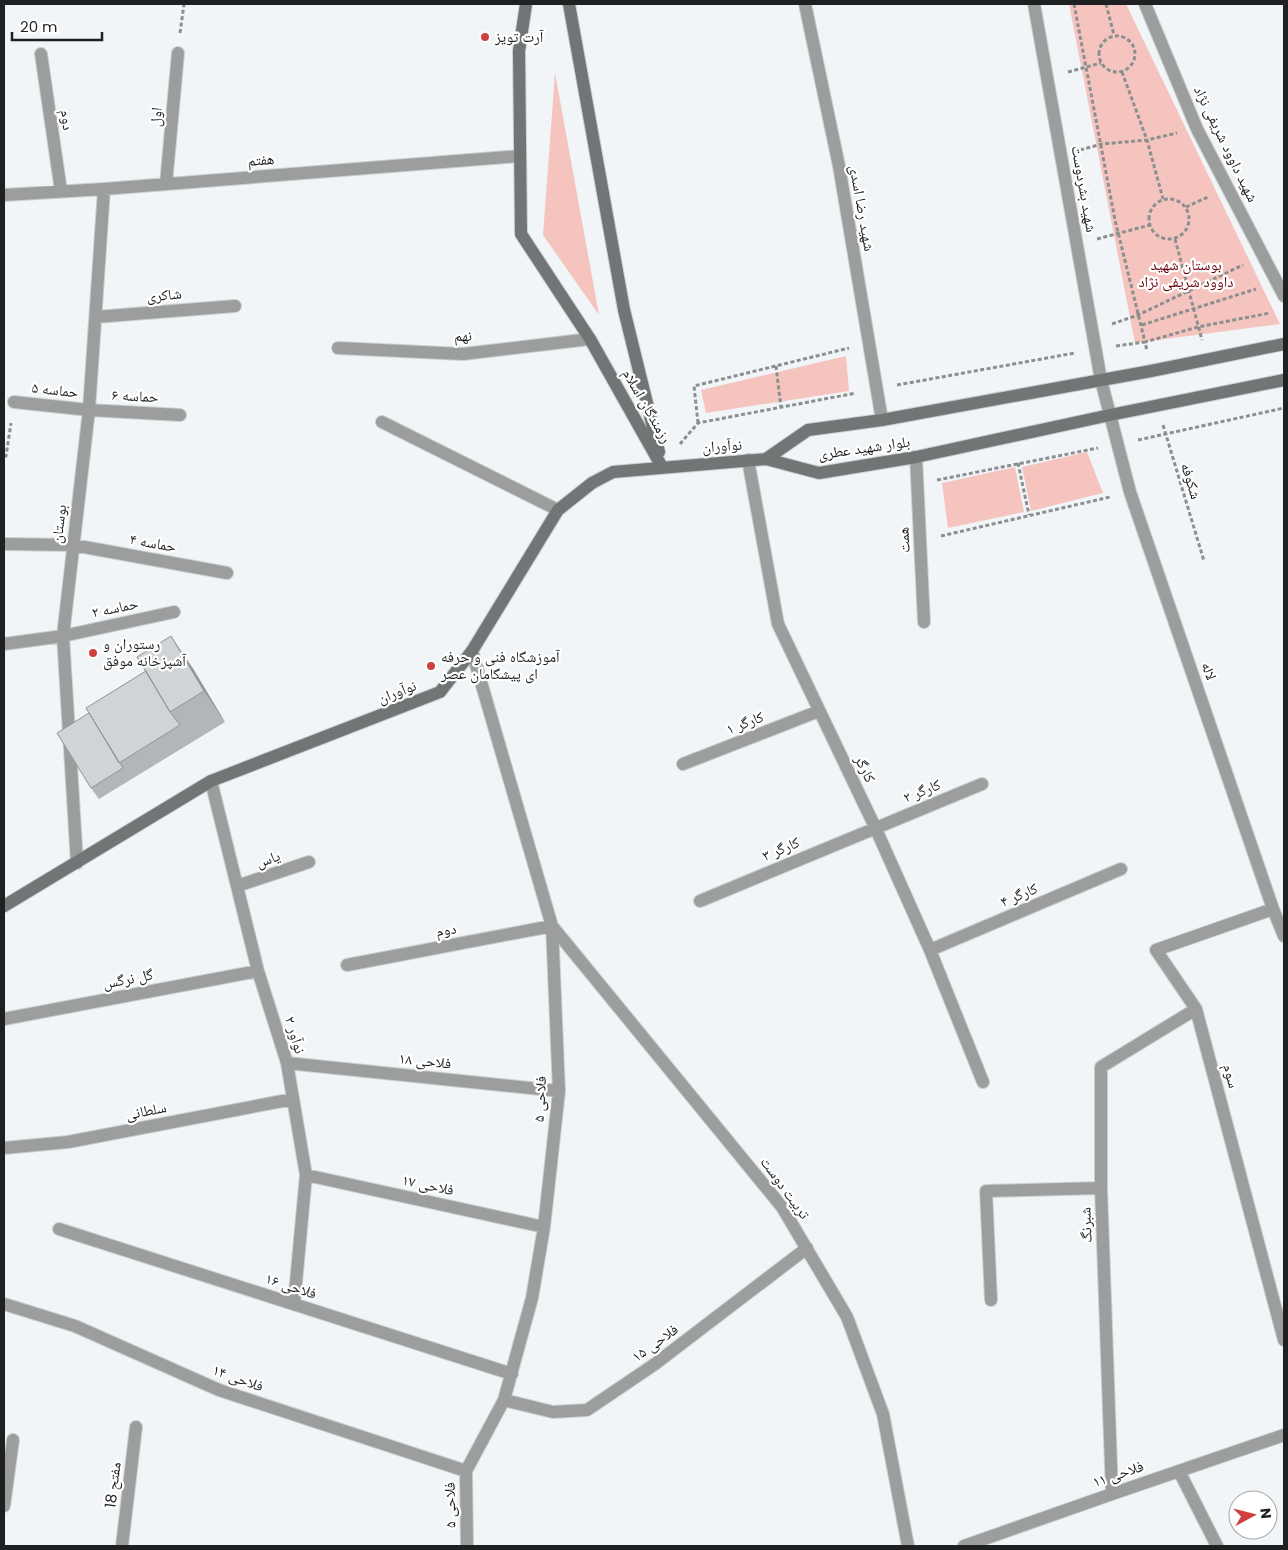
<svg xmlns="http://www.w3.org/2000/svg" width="1288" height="1550" viewBox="0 0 1288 1550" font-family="Poppins,'Noto Naskh Arabic',sans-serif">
<rect width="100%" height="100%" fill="#f1f5f7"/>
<!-- green -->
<path fill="#f5c4bf" d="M 1069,4 L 1126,4 L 1280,324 L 1135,343 Z
M 555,73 L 599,315 L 543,235 Z
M 846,356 L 849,391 L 706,413 L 701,390 Z
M 1087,452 L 1103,493 L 1031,511 L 1022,467 Z
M 1015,467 L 1024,512 L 948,528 L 942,483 Z"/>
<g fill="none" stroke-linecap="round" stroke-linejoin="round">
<!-- street casing -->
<g stroke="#cbcfd0" stroke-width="14">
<path id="street" d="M 805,4 L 839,166 L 882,420
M 1034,4 L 1101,380 L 1130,492 L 1273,909 L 1284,936
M 1145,4 L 1197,129 L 1284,296
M 41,54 L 61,191
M 166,184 L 178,53
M 4,195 L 104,189 L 520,156
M 96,317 L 235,306
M 338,348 L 463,354 L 590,339
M 14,402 L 89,410 L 180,415
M 382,422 L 558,510
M 916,457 L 924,622
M 748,460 L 778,624 L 875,827 L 930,950 L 983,1082
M 4,544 L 73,545 L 227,573
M 4,644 L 63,636 L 174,612
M 683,764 L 819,711
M 211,781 L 258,971 L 287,1063 L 306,1175 L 294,1304
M 77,863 L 63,636 L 89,410 L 104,189
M 237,886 L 309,862
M 700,901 L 982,784
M 1273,909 L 1156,950 L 1196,1009 L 1284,1340
M 930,950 L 1121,869
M 347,965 L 552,926 L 782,1207 L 847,1317 L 883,1414 L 908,1546
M 4,1019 L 258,971
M 287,1063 L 559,1091
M 4,1148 L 68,1142 L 293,1099
M 306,1175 L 544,1227
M 59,1229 L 512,1374
M 991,1300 L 986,1191 L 1101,1188
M 4,1304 L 75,1326 L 219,1390 L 466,1471
M 504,1400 L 553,1412 L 587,1410 L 655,1364 L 807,1248
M 1179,1471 L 1217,1546
M 1112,1494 L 1101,1188 L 1101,1067 L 1196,1009
M 4,1506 L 13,1440
M 122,1546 L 136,1427
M 467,1546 L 466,1471 L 504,1400 L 532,1298 L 544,1227 L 559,1091 L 552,926 L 472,651
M 964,1546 L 1112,1494 L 1284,1435"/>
</g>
<!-- secondary casing -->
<g stroke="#cbcfd0" stroke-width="14">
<path id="secondary" d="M 526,4 L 519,51 L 521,234 L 590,339 L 662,467
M 569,4 L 624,310 L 659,452
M 766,459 L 808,430 L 882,420 L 1151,371 L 1284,344
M 4,906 L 211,781 L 440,692 L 472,651 L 558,510 L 592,483 L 613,472 L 766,459 L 819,473 L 916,457 L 1110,415 L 1284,380"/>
</g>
<!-- path -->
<path stroke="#8c8f90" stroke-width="3" stroke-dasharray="4 2.5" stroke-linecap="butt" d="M 1074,4 L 1115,220 L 1145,342 L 1198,327 L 1270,313
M 1106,4 L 1114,35
M 180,33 L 184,4
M1099 54a18 18 0 1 1 36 0a18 18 0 1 1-36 0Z
M 1068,72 L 1101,63
M 1122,72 L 1147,140 L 1163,199
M 1080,150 L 1102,144 L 1147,140 L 1177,133
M1149 219a20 20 0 1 1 40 0a20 20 0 1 1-40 0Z
M 1186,207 L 1208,197
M 1097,239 L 1150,225
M 1175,239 L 1202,340
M 1112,324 L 1138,315 L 1243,265
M 1142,325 L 1256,289
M 1116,346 L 1145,342 L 1147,351
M 776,366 L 781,408
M 897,385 L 1075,353
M 698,423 L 694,386 L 849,348
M 1163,425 L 1204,561
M 1138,440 L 1284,408
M 680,444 L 698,423 L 856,393
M 4,456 L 6,456 L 11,423
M 1018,463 L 1029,515
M 937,480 L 1098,448
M 941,536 L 1110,497"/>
<!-- street -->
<use href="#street" stroke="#9c9e9e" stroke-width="12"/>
<!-- secondary -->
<use href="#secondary" stroke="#727575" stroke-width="12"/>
</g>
<!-- wall -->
<path fill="#b3b6b8" d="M 192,667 L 225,722 L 99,799 L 91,788 L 89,713 Z"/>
<!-- shaded-wall -->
<path fill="#929496" d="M 171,636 L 192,667 L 225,722 L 204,691 Z"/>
<!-- building -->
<path fill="#d0d4d6" stroke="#929496" d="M 171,636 L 204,691 L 170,712 L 137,657 Z
M 146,671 L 170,712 L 180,725 L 119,763 L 86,708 Z
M 89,713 L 123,768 L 91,788 L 57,733 Z"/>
<!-- markers -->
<g fill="#cf403e" stroke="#fff" stroke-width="2">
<circle cx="485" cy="37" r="5"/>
<circle cx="93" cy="653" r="5"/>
<circle cx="431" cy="666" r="5"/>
</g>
<g text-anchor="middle" stroke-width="4.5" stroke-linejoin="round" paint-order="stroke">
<!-- poi labels -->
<g font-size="15" fill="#1f2021" stroke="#fff" text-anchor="start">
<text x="495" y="42">آرت تویز</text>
<text x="103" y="649">رستوران و<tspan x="103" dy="17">آشپزخانه موفق</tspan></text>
<text x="441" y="662">آموزشگاه فنی و حرفه<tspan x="441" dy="17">ای پیشگامان عصر</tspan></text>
</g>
<!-- street labels -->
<g font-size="15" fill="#1f2021" stroke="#fff">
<text transform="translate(156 117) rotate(-85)" y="5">اول</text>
<text transform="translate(67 120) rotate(82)" y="5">دوم</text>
<text transform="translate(1226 144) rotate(64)" y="5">شهید داوود شریفی نژاد</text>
<text transform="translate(261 160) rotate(-4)" y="5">هفتم</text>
<text transform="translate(1084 189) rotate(80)" y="5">شهید بشردوست</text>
<text transform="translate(862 208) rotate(80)" y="5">شهید رضا اسدی</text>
<text transform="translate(164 295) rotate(-5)" y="5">شاکری</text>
<text transform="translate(463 336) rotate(-2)" y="5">نهم</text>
<text transform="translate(55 390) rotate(6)" y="5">حماسه ۵</text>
<text transform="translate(135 396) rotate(3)" y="5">حماسه ۶</text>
<text transform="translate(647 406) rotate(60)" y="5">رزمندگان اسلام</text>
<text transform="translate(722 446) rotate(-4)" y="5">نوآوران</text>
<text transform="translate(864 448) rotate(-8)" y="5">بلوار شهید عطری</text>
<text transform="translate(1191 481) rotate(73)" y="5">شکوفه</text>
<text transform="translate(59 524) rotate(-83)" y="5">بوستان</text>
<text transform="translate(904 540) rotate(-93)" y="5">همت</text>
<text transform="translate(153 543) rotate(10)" y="5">حماسه ۴</text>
<text transform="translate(115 608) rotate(-12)" y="5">حماسه ۲</text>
<text transform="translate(1209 671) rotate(71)" y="5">لاله</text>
<text transform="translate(397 692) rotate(-21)" y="5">نوآوران</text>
<text transform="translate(745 723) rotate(-21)" y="5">کارگر ۱</text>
<text transform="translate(865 769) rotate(64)" y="5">کارگر</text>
<text transform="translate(922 791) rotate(-22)" y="5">کارگر ۲</text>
<text transform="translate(781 849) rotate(-23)" y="5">کارگر ۳</text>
<text transform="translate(268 859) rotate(-19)" y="5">یاس</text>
<text transform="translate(1019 895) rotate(-23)" y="5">کارگر ۴</text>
<text transform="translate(446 930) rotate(-11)" y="5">دوم</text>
<text transform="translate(128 979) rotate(-11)" y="5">گل نرگس</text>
<text transform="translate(295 1035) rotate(73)" y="5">نوآور ۲</text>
<text transform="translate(425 1061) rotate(6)" y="5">فلاحی ۱۸</text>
<text transform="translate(1231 1076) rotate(75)" y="5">سوم</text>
<text transform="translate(540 1099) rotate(-87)" y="5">فلاحی ۵</text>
<text transform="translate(146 1111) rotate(-11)" y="5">سلطانی</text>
<text transform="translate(428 1185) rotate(12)" y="5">فلاحی ۱۷</text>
<text transform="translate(785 1188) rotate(54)" y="5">تربیت دوست</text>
<text transform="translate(1086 1225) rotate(-92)" y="5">شبرنگ</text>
<text transform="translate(291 1286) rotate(18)" y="5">فلاحی ۱۶</text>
<text transform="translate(655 1343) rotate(-36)" y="5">فلاحی ۱۵</text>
<text transform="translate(238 1378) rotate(20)" y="5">فلاحی ۱۴</text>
<text transform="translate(1118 1474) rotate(-19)" y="5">فلاحی ۱۱</text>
<text transform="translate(113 1485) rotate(-83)" y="5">مفتح 18</text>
<text transform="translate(450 1505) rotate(-91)" y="5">فلاحی ۵</text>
</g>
<!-- park labels -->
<g font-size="15" fill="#6a030c" stroke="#fff">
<text x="1186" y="270">بوستان شهید<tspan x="1186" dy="17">داوود شریفی نژاد</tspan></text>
</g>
</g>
<!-- border -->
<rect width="1288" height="1550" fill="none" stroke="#1f2021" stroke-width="10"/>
<!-- north arrow -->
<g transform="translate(1253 1515) rotate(83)"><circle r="24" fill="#ffffff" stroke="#a5a6a6"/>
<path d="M0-4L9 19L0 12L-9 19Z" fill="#cf403e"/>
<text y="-8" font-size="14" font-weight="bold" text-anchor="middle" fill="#1f2021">N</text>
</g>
<!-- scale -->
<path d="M12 32v8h90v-8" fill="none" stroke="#1f2021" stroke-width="2.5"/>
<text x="20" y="32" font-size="15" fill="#1f2021" stroke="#ffffff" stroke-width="4" paint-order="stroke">20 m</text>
</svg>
